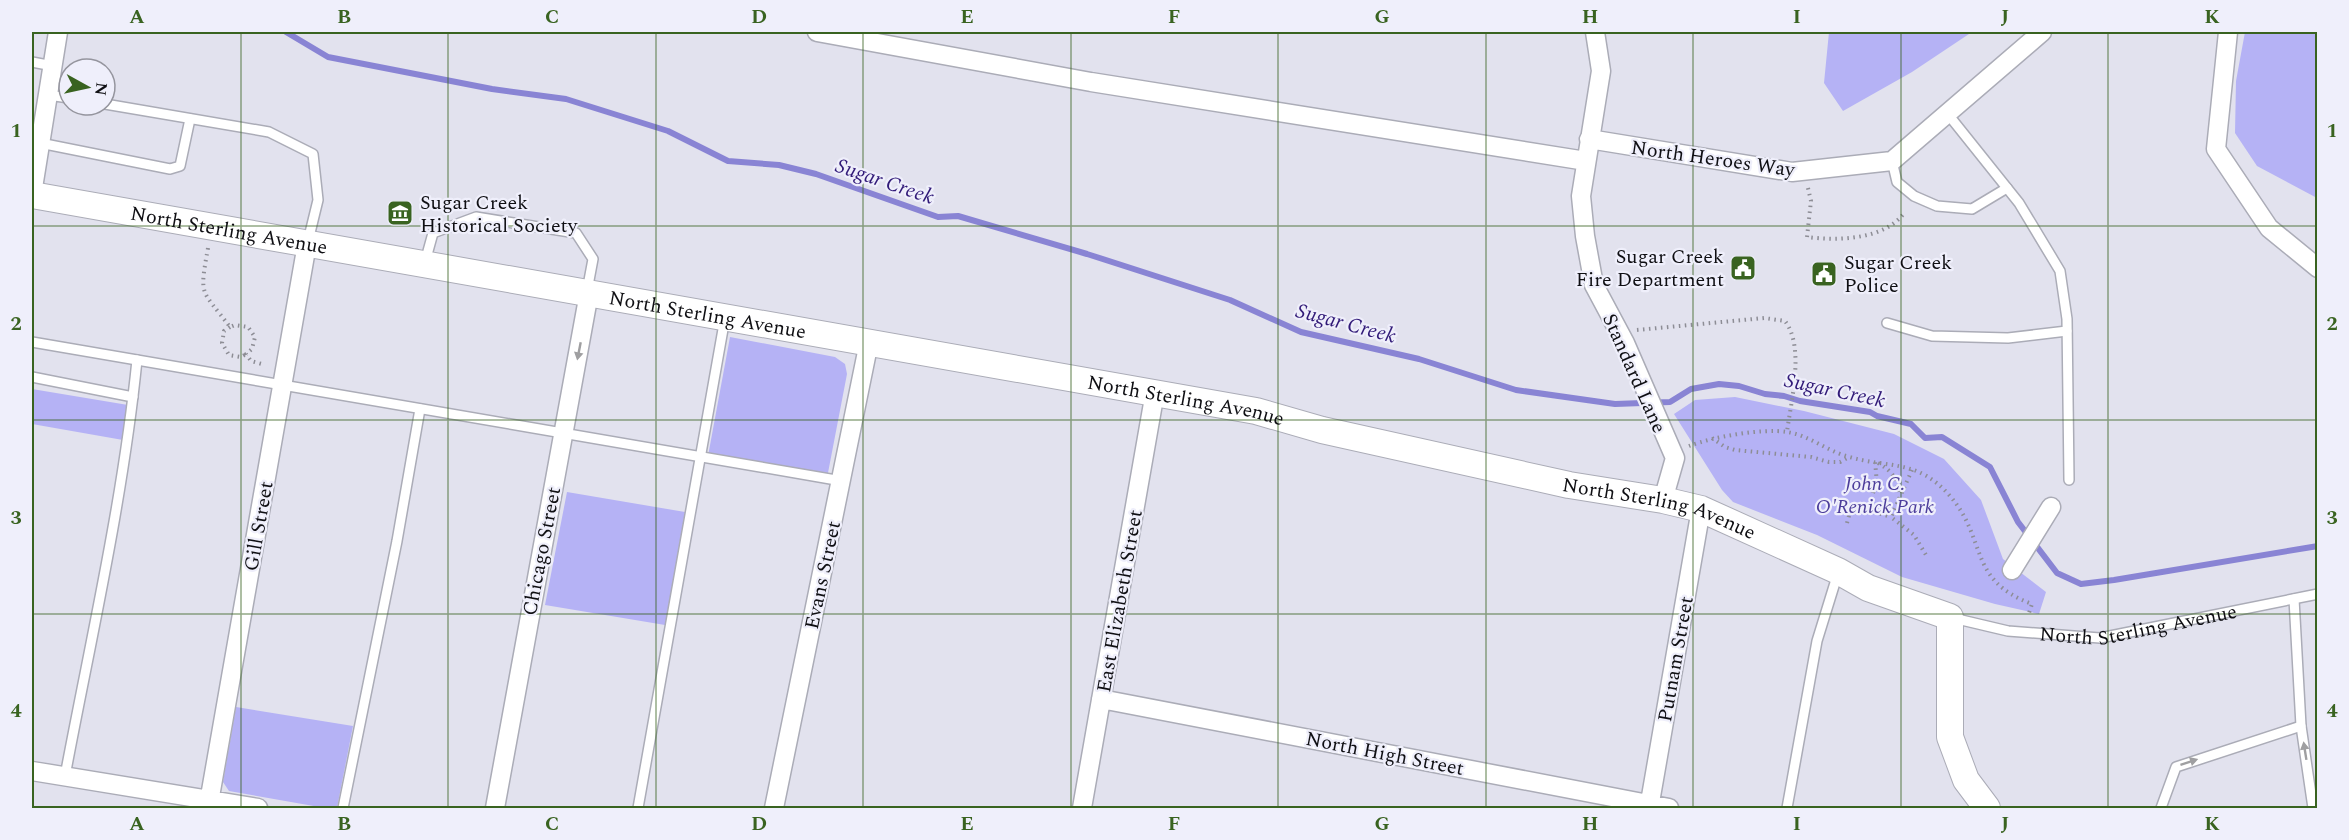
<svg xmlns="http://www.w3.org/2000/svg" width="2349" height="840" viewBox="0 0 2349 840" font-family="Spectral,serif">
<rect width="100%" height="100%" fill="#e2e2ee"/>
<!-- green -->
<path fill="#b5b2f5" d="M 1829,32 L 1972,32 L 1912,72 L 1843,111 L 1824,83 Z
M 2245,32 L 2317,32 L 2317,198 L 2257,166 L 2235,133 L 2236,81 Z
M 730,337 L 835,357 L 845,364 L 847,374 L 827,478 L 708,456 Z
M 32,389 L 128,405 L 123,440 L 32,424 Z
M 1735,397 L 1804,411 L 1894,434 L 1944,459 L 1981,500 L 2003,559 L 2046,592 L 2039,614 L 1995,604 L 1902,577 L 1817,535 L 1733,502 L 1722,490 L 1674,414 L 1695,400 Z
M 567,492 L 685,512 L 665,625 L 545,605 Z
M 236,707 L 353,726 L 337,808 L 325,808 L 229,791 L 223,782 Z"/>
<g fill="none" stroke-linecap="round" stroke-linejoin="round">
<!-- stream -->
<path stroke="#8984d4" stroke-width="6" d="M 286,32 L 328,57 L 492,89 L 566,99 L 668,131 L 728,161 L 779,165 L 816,174 L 938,217 L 958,216 L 1087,254 L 1230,300 L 1301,332 L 1419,359 L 1516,390 L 1615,404 L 1670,402 L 1691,389 L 1719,384 L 1739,386 L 1765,394 L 1784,396 L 1800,401 L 1870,412 L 1877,416 L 1911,424 L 1925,438 L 1942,437 L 1990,467 L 2018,522 L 2057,573 L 2081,584 L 2114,580 L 2318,546"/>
<!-- lane casing -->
<g stroke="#abacb7" stroke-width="12">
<g id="lane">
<path d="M 32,62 L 53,66"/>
<path d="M 48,95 L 69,98"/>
<path d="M 105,104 L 269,132 L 313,154 L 318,200 L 308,241"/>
<path d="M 1947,113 L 2019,203 L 2060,271 L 2067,319 L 2069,480"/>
<path d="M 40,143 L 170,169 L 180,166 L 190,119"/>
<path d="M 1892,161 L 1897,182 L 1914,196 L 1937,206 L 1972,209 L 2007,188"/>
<path d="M 425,262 L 433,233 L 476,217 L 576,233 L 593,259 L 587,291"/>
<path d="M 1887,323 L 1932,336 L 2008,338 L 2067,331"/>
<path d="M 32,342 L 842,481"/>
<path d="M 32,377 L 133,397"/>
<path d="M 2294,599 L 2301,726 L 2313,808"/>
<path id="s1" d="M 1953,618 L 2008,631 L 2100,638 L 2318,594"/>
<path d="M 65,776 C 91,638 123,500 137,360"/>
<path d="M 343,808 L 397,541 L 420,409"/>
<path d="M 638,808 L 725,318"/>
<path d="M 1787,808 L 1817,641 L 1838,573"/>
<path d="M 2161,808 L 2176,767 L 2301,726"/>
</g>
</g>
<!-- street casing -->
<g stroke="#abacb7" stroke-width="21">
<path id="street" d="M 817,32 L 1091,82 L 1586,161
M 1595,32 L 1601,71 L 1581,196 L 1585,236 L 1594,285 L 1625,343 L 1675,458 L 1663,500
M 2228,32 L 2216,149 L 2269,228 L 2318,268
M 1589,139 L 1792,172 L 1892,161 L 2042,32
M 32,194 L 58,32
M 2012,570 L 2051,507
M 1101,699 L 1669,808
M 32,771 L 258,808
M 208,808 L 307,244
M 495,808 L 589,293
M 774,808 L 869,342
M 1082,808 L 1155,392
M 1649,808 L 1701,509"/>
</g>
<!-- secondary casing -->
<g stroke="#abacb7" stroke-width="28">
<g id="secondary">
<path id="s2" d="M 32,195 L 1256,411 L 1322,430 L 1569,485 L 1663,500 L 1701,509 L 1838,571 L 1868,588 L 1950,617 L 1950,737 L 1966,780 L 1987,808"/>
</g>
</g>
<!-- path -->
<path stroke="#8d8d95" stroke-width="4" stroke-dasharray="1.5 4.5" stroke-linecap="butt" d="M 1808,188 L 1811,201 L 1807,237 C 1838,241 1885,240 1905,212
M 208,248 C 199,298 201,288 230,327 L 235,325 L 248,327 L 255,337 L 252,349 L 246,354 L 251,361 L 262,364
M 230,327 L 224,331 L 222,343 L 229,355 L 241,357 L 246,354
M 1637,330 L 1764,318 L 1785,321 C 1805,347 1791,401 1787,432
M 1712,438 L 1725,447 L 1735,450 L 1811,457 L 1829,462 L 1840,462 L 1849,457
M 1689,446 C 1712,437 1763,428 1787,432 C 1808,435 1826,450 1846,456 C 1888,469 1917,458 1950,496 C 1988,540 1967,580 2032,604 L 2029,613
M 1878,463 C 1892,471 1898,479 1899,494
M 1912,470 L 1891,517 L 1914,535 L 1926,555
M 1873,493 L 1877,484 L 1875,461
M 1847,523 L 1852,505 L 1891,517"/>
<!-- lane -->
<use href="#lane" stroke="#fff" stroke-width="9"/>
<!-- street -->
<use href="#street" stroke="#fff" stroke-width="18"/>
<!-- secondary -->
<use href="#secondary" stroke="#fff" stroke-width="26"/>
</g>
<!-- one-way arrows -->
<defs><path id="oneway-solid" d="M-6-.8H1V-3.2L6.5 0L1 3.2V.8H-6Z" transform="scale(1.5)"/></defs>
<g fill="#9f9fa1">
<use href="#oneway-solid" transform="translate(579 351) rotate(101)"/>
<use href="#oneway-solid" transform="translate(2305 751) rotate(-99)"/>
<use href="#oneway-solid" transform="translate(2189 762) rotate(-18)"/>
</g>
<!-- grid -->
<path fill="none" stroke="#396320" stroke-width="1.5" stroke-opacity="0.55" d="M 241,32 L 241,808M 448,32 L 448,808M 656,32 L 656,808M 863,32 L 863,808M 1071,32 L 1071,808M 1278,32 L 1278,808M 1486,32 L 1486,808M 1693,32 L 1693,808M 1901,32 L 1901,808M 2108,32 L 2108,808M 32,226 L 2318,226M 32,420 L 2318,420M 32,614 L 2318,614"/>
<!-- icons -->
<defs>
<g id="museum-square" transform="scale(1.35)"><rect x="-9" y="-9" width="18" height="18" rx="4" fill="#396320" stroke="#efeffb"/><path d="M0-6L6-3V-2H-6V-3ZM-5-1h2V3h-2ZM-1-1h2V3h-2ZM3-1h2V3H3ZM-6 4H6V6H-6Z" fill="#fff"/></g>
<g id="civic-square" transform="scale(1.35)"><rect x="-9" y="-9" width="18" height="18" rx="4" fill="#396320" stroke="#efeffb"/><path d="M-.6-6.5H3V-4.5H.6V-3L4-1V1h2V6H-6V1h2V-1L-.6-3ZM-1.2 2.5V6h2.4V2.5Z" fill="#fff"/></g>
</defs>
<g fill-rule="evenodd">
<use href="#museum-square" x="400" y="213"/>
<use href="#civic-square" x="1743" y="268"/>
<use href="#civic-square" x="1824" y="274"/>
</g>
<g text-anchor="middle" stroke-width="4.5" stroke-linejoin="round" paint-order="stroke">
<!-- street labels -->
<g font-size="20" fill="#0f0f13" stroke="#efeffb">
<text transform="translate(1713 158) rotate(8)" y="7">North Heroes Way</text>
<text dy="7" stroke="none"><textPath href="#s2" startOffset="200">North Sterling Avenue</textPath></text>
<text dy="7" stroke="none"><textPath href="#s2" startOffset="686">North Sterling Avenue</textPath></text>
<text transform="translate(1635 373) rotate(66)" y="7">Standard Lane</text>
<text dy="7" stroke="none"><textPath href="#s2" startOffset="1172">North Sterling Avenue</textPath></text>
<text dy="7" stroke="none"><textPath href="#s2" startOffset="1658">North Sterling Avenue</textPath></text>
<text transform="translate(258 526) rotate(-80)" y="7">Gill Street</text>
<text transform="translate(541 551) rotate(-79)" y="7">Chicago Street</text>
<text transform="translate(822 575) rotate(-78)" y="7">Evans Street</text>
<text transform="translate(1119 601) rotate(-80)" y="7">East Elizabeth Street</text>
<text dy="7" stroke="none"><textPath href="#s1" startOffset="188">North Sterling Avenue</textPath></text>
<text transform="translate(1675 659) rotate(-80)" y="7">Putnam Street</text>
<text transform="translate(1385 753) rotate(11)" y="7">North High Street</text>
</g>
<!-- poi labels -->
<g font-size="20" fill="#0f0f13" stroke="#efeffb" text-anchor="start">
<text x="420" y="209">Sugar Creek<tspan x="420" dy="23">Historical Society</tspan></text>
<text x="1724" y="263" text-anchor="end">Sugar Creek<tspan x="1724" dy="23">Fire Department</tspan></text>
<text x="1844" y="269">Sugar Creek<tspan x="1844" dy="23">Police</tspan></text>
</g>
<!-- park labels -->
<g font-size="20" font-style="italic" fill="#4c3d9b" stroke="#efeffb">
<text x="1875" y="490">John C.<tspan x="1875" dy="23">O'Renick Park</tspan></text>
</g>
<!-- water labels -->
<g font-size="21" font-style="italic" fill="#311a78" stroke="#efeffb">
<text transform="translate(885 181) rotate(19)" y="7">Sugar Creek</text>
<text transform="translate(1346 323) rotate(15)" y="7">Sugar Creek</text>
<text transform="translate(1835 390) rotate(12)" y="7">Sugar Creek</text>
</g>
</g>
<!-- border -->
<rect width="2349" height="840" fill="none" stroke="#efeffb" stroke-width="66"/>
<!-- north arrow -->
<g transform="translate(87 87) rotate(98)"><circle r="28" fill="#efeffb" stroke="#95959e" stroke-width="1.5"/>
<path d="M0-4.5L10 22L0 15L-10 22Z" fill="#396320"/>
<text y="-9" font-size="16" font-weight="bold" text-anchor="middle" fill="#0f0f13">N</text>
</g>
<rect x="33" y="33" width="2283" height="774" fill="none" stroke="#396320" stroke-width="2"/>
<g font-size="20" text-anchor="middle" font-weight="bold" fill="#396320">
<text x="137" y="23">A</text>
<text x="344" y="23">B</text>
<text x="552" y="23">C</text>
<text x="759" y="23">D</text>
<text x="967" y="23">E</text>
<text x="1174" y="23">F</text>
<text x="1382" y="23">G</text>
<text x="1590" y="23">H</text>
<text x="1797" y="23">I</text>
<text x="2005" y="23">J</text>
<text x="2212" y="23">K</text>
<text x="16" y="137">1</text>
<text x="2332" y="137">1</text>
<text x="16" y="330">2</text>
<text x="2332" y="330">2</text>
<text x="16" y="524">3</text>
<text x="2332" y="524">3</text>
<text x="16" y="717">4</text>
<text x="2332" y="717">4</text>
<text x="137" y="830">A</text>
<text x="344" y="830">B</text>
<text x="552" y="830">C</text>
<text x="759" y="830">D</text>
<text x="967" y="830">E</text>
<text x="1174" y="830">F</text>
<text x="1382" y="830">G</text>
<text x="1590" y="830">H</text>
<text x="1797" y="830">I</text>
<text x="2005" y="830">J</text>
<text x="2212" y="830">K</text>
</g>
</svg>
